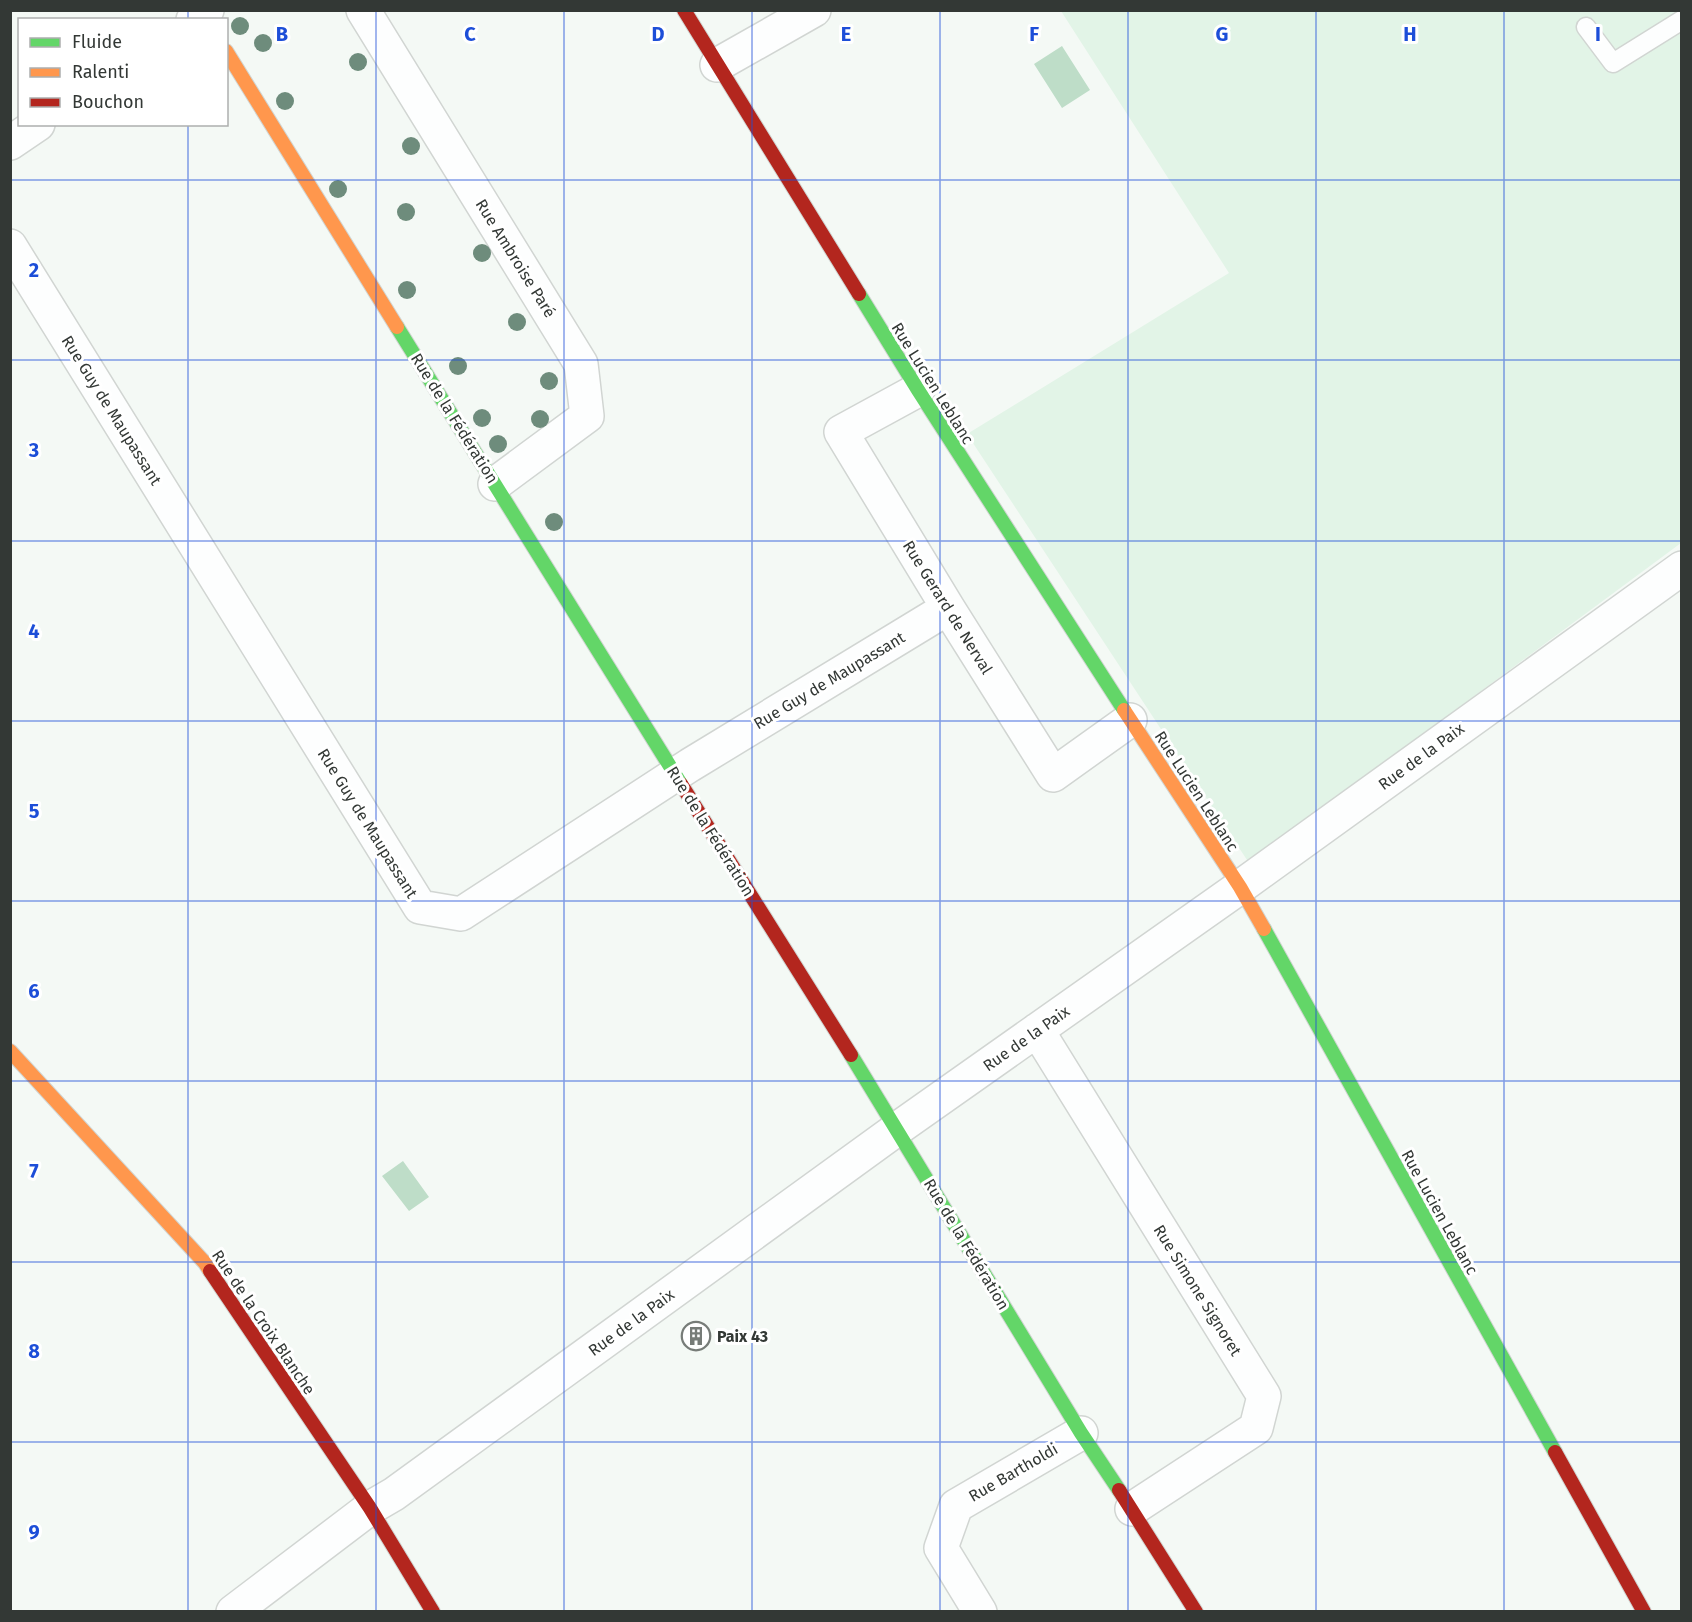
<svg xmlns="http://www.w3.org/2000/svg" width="1692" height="1622" viewBox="0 0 1692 1622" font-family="'Fira Sans',sans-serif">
<rect width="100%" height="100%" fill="#f4f9f5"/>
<!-- green -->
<path fill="#e2f4e7" d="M 1061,11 L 1681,11 L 1681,543 L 1249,863 L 967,434 L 1229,273 Z"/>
<!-- water -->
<path fill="#beddc8" d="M 1062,46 L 1090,90 L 1062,108 L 1034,64 Z
M 403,1161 L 429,1197 L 409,1211 L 382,1176 Z"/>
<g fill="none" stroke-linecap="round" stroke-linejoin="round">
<!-- lane casing -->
<g stroke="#d1d5d2" stroke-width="21">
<path id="lane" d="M 1586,27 L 1613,63 L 1682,20"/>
</g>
<!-- street casing -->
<g stroke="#d1d5d2" stroke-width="36">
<path id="street" d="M 363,10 L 581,364 L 587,416 L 495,484
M 193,20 L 207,10
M 717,65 L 814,10
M 10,143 L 38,124
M 10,246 L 420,907 L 461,914 L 690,765 L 948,608
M 918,390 L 841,432 L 948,608 L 1053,775 L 1130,720
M 1037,1030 L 1264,1396 L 1256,1428 L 1132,1509
M 233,1612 L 370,1508 L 394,1494 L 897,1129 L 1240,887 L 1682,568
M 980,1612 L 941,1548 L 956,1506 L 1081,1433"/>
</g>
<!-- fast casing -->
<g stroke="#d1d5d2" stroke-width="16">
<path id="fast" d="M 859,294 L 918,390 L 1124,710
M 397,327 L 681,784
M 1264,929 L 1555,1452
M 851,1055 L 1081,1433 L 1119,1490"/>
</g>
<!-- slow casing -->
<g stroke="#d1d5d2" stroke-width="16">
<path id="slow" d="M 226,51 L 397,327
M 1124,710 L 1240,887 L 1264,929
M 10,1051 L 205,1263 L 210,1271"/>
</g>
<!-- jam casing -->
<g stroke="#d1d5d2" stroke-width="16">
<path id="jam" d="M 684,10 L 859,294
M 681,784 L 851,1055
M 210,1271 L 370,1508 L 433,1612
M 1555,1452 L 1644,1612
M 1119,1490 L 1196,1612"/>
</g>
<!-- lane -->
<use href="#lane" stroke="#fdfefe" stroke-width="18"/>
<!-- street -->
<use href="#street" stroke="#fdfefe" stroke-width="33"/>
<!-- fast -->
<use href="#fast" stroke="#63d668" stroke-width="14"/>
<!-- slow -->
<use href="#slow" stroke="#ff974d" stroke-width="14"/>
<!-- jam -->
<use href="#jam" stroke="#b3261e" stroke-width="14"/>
</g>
<!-- trees -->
<g fill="#6e8c7c">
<circle cx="240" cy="26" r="9"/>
<circle cx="263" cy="43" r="9"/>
<circle cx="358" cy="62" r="9"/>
<circle cx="285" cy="101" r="9"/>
<circle cx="411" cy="146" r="9"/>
<circle cx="338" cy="189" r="9"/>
<circle cx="406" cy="212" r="9"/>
<circle cx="482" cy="253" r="9"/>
<circle cx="407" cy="290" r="9"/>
<circle cx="517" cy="322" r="9"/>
<circle cx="458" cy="366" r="9"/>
<circle cx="549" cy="381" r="9"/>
<circle cx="482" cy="418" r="9"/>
<circle cx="540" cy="419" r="9"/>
<circle cx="498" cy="444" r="9"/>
<circle cx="554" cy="522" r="9"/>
</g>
<!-- grid -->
<path fill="none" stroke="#1d4ed8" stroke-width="1.5" stroke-opacity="0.55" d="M 188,10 L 188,20M 376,10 L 376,1612M 564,10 L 564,1612M 752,10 L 752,1612M 940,10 L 940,1612M 1128,10 L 1128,1612M 1316,10 L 1316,1612M 1504,10 L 1504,1612M 188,124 L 188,1612M 10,180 L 1682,180M 10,360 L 1682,360M 10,541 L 1682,541M 10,721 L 1682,721M 10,901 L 1682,901M 10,1081 L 1682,1081M 10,1262 L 1682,1262M 10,1442 L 1682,1442"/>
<!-- icons -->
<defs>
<g id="building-ring" transform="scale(1.5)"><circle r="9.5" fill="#fff" stroke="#777c78" stroke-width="1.5"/><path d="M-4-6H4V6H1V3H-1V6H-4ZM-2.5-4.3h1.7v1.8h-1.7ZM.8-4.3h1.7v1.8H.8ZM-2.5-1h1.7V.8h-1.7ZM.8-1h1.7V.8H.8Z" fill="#777c78"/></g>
</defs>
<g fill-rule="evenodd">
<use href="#building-ring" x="696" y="1336"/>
</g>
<g text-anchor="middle" stroke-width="6" stroke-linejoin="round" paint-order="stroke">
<!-- street labels -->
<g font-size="16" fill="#333835" stroke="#fff">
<text transform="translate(516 258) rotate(58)" y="6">Rue Ambroise Paré</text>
<text transform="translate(933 383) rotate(58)" y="6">Rue Lucien Leblanc</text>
<text transform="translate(112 410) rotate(58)" y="6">Rue Guy de Maupassant</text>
<text transform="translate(455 418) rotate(58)" y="6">Rue de la Fédération</text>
<text transform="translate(948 607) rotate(58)" y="6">Rue Gerard de Nerval</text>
<text transform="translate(829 680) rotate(-31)" y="6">Rue Guy de Maupassant</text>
<text transform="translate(1421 756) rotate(-36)" y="6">Rue de la Paix</text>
<text transform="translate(1197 791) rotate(57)" y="6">Rue Lucien Leblanc</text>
<text transform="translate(368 823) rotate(58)" y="6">Rue Guy de Maupassant</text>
<text transform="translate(711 831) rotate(58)" y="6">Rue de la Fédération</text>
<text transform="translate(1026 1038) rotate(-35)" y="6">Rue de la Paix</text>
<text transform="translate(1440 1212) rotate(61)" y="6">Rue Lucien Leblanc</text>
<text transform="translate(967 1244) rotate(59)" y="6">Rue de la Fédération</text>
<text transform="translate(1198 1290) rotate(58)" y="6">Rue Simone Signoret</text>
<text transform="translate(264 1322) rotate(56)" y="6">Rue de la Croix Blanche</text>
<text transform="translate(631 1322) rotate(-36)" y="6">Rue de la Paix</text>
<text transform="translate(1013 1472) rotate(-30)" y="6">Rue Bartholdi</text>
</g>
<!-- poi labels -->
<g font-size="16" font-weight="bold" fill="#333835" stroke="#fff" text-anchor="start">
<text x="717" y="1342">Paix 43</text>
</g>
</g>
<g font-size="20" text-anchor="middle" font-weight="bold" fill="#1d4ed8" stroke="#fff" stroke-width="6" stroke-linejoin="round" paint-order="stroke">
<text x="282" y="41">B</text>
<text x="470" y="41">C</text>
<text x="658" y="41">D</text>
<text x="846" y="41">E</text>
<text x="1034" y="41">F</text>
<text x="1222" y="41">G</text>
<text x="1410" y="41">H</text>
<text x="1598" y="41">I</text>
<text x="34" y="277">2</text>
<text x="34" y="457">3</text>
<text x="34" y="638">4</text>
<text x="34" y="818">5</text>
<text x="34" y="998">6</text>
<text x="34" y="1178">7</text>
<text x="34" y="1358">8</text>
<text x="34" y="1539">9</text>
</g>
<!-- border -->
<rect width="1692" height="1622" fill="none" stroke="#333835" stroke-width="24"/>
<!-- legend -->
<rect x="18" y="18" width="210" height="108" fill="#ffffff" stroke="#adafae" stroke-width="1.5"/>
<rect x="30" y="38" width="30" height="9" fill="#63d668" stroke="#adafae" stroke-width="1.5"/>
<text x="72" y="48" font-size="18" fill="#333835">Fluide</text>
<rect x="30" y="68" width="30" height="9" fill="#ff974d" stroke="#adafae" stroke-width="1.5"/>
<text x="72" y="78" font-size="18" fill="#333835">Ralenti</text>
<rect x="30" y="98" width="30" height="9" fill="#b3261e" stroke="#adafae" stroke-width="1.5"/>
<text x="72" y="108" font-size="18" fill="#333835">Bouchon</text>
</svg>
